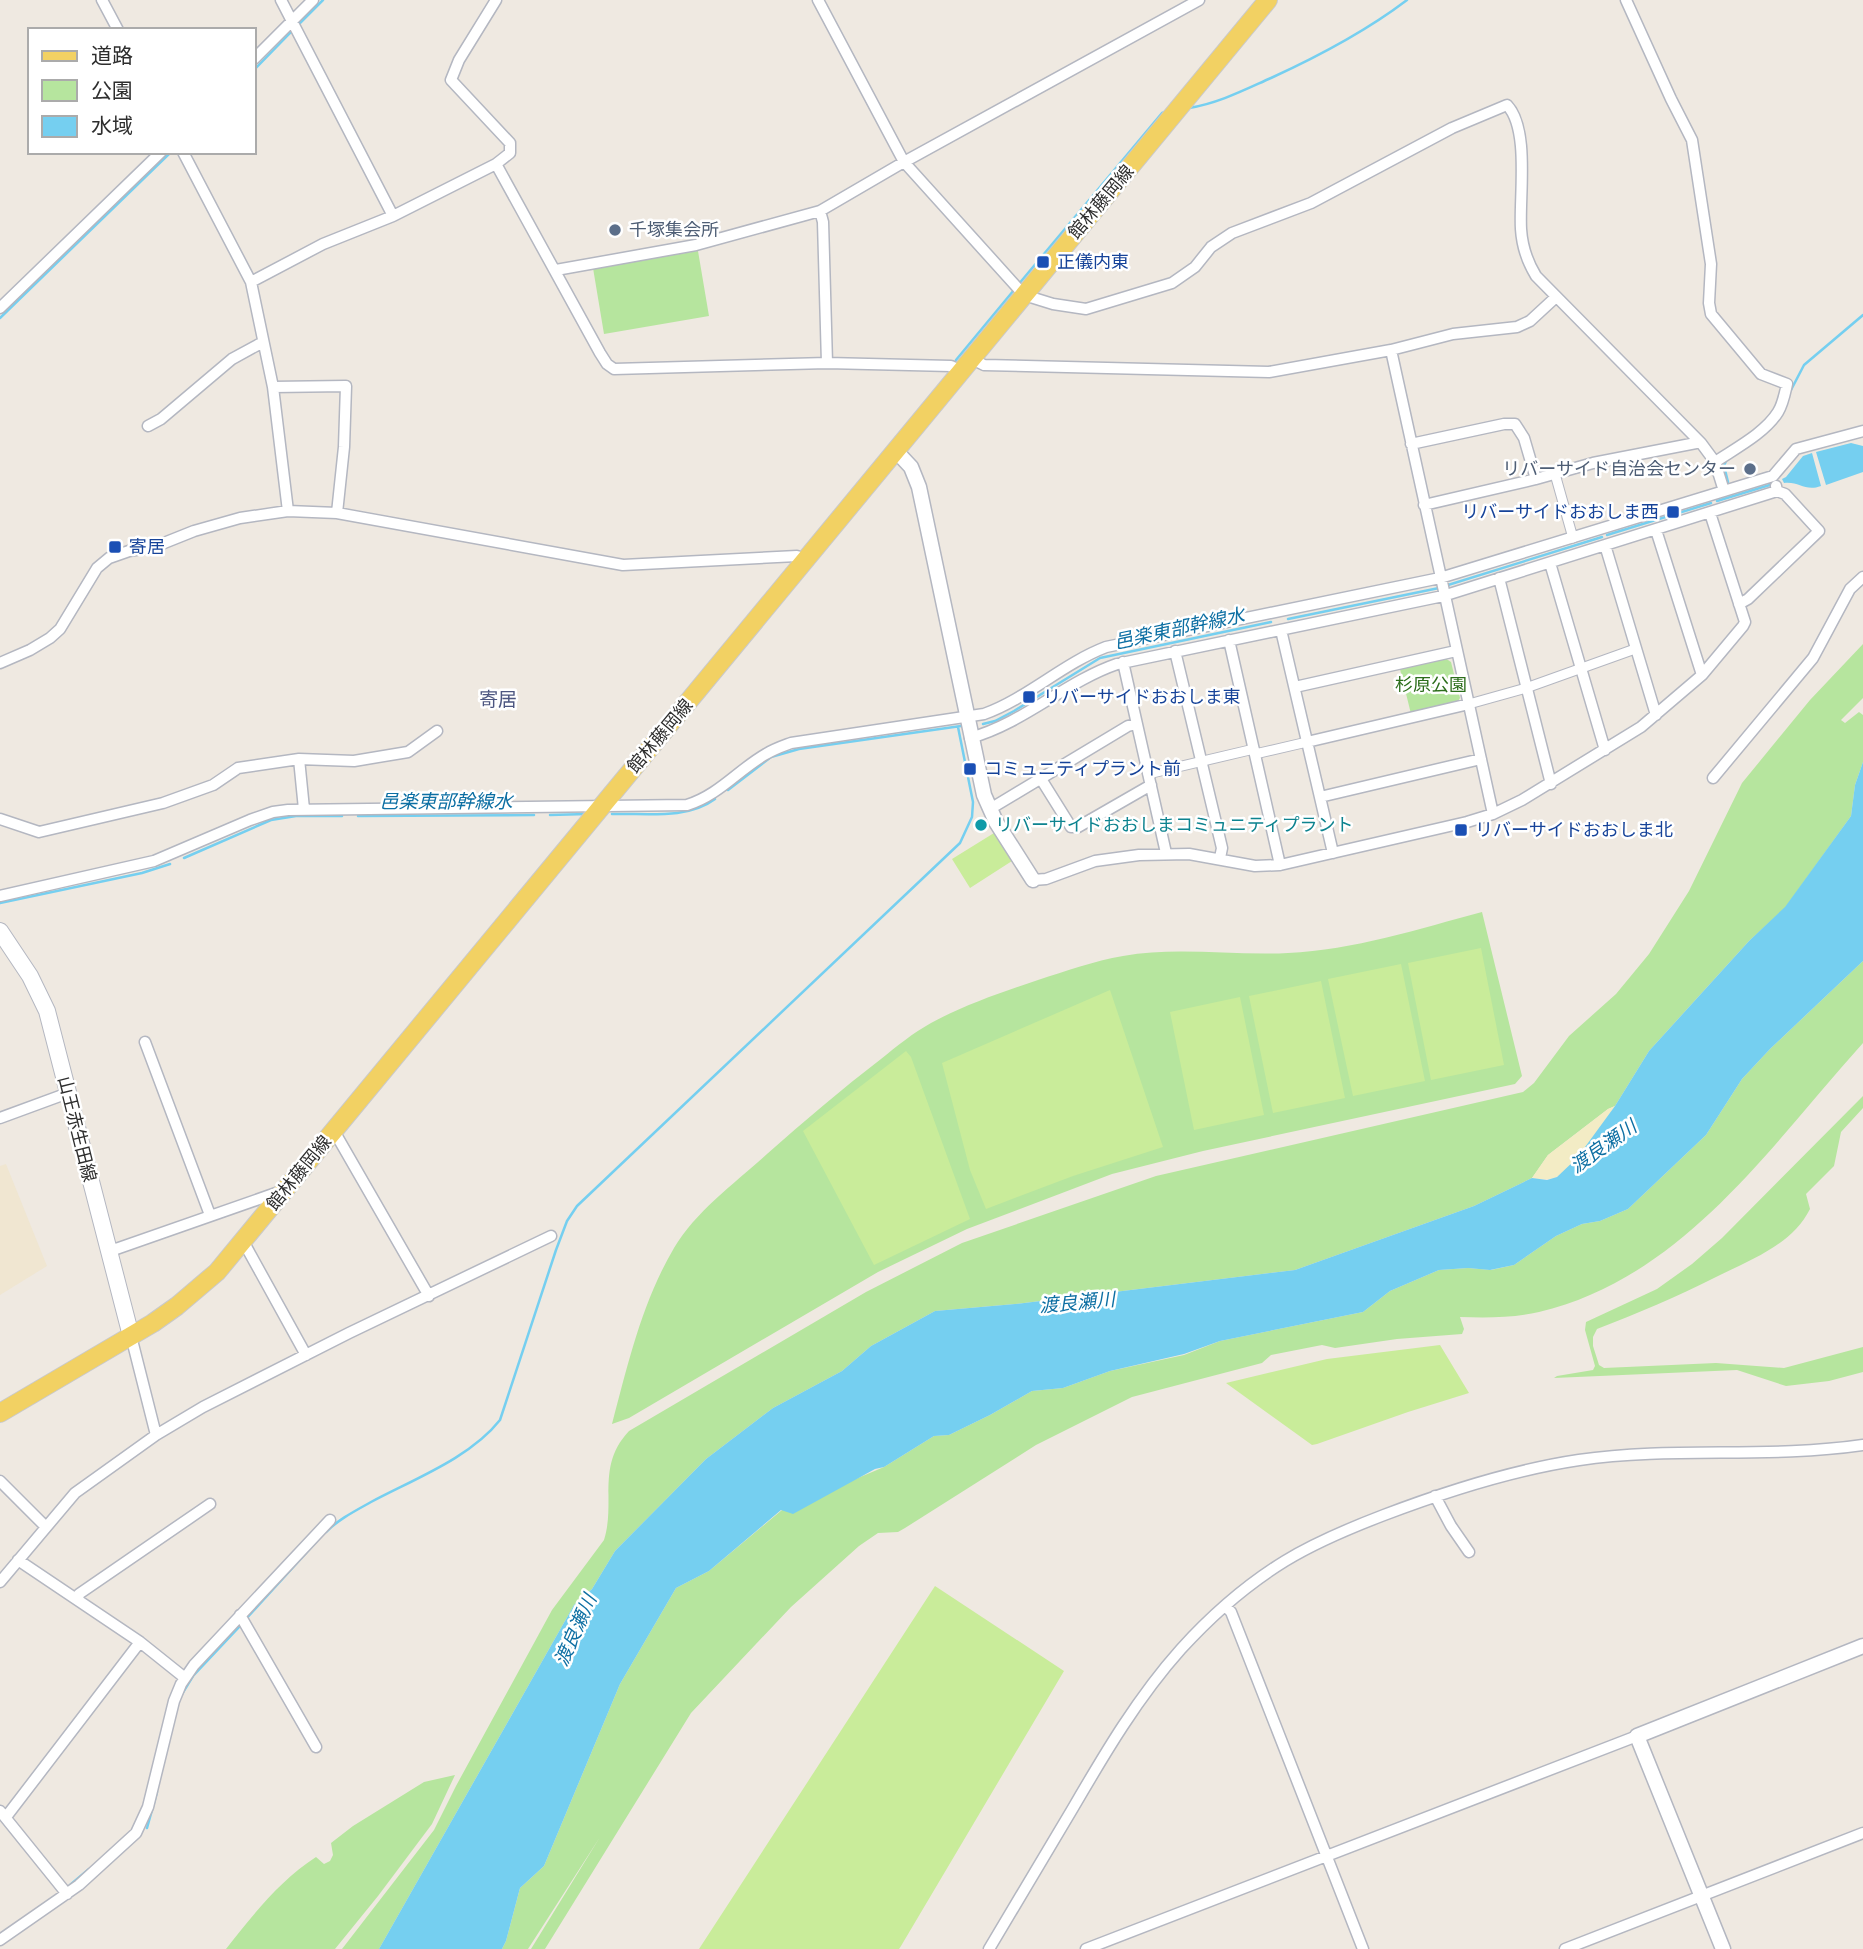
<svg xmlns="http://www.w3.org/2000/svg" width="1863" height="1949" viewBox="0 0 1863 1949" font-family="Montserrat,'Noto Sans JP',sans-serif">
<rect width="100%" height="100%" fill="#efe9e1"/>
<!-- education -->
<path fill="#f0e6d1" d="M 6,1164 L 47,1266 L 0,1295 L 0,1166 Z"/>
<!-- green -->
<path fill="#b6e59e" d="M 698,251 L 709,316 L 604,334 L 593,268 Z
M 1863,644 L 1863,698 L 1841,720 L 1845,723 L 1859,712 L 1863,715 L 1863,762 L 1855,785 L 1851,816 L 1785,908 L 1749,941 L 1649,1051 L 1615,1106 L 1608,1109 L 1548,1155 L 1532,1178 L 1474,1206 L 1295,1270 L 1015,1304 L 935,1311 L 871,1346 L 842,1371 L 773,1408 L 706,1459 L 615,1551 L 592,1589 L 574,1605 L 379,1949 L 342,1949 L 434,1830 L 456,1786 L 552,1610 L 604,1540 C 616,1502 596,1466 629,1431 L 866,1292 L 962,1243 L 1156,1176 L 1523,1092 L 1534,1083 L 1569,1036 L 1616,994 L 1649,954 L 1689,891 L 1742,783 L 1810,700 Z
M 1445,658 L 1451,662 L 1460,698 L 1457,703 L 1411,714 L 1400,669 Z
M 1482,912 L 1522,1076 L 1515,1084 L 1203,1151 L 1112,1174 L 967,1229 L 878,1272 L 629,1418 L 612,1424 C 628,1364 642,1302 674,1248 C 696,1211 735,1183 767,1154 C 804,1121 842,1089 881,1059 C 897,1046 913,1033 931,1023 C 964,1005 1002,992 1038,980 C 1066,971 1094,961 1123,956 C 1177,946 1233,956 1288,953 C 1354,950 1418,929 1482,912 Z
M 1863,961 L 1863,1043 C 1770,1146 1683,1278 1539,1312 C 1514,1318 1485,1318 1460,1317 L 1464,1329 L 1462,1334 L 1397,1339 L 1335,1348 L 1322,1345 L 1271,1355 L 1262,1363 L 1132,1397 L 1036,1445 L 905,1528 L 898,1532 L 878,1533 L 859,1546 L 791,1607 L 691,1713 L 545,1949 L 531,1949 L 600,1837 L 528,1949 L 502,1949 L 506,1941 L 520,1888 L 544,1866 L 620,1684 L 676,1588 L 709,1571 L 782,1510 L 884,1467 L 934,1436 L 949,1435 L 990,1415 L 1032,1391 L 1063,1388 L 1110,1371 L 1184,1355 L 1220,1341 L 1363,1312 L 1390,1291 L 1439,1270 L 1468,1268 L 1491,1270 L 1514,1265 L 1556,1236 L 1582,1224 L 1600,1221 L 1628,1209 L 1706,1135 L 1742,1079 L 1770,1049 Z
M 1863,1096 L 1863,1108 L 1841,1132 L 1834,1166 L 1806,1194 L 1810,1209 C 1792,1245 1750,1260 1716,1277 C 1677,1297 1638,1313 1597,1329 L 1593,1337 L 1593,1346 L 1599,1365 L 1604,1368 L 1716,1363 L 1784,1368 L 1863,1347 L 1863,1372 L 1829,1381 L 1786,1386 L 1737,1370 L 1554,1378 L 1557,1376 L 1593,1370 L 1595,1366 L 1585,1330 L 1586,1322 L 1657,1289 L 1692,1264 L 1722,1238 Z
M 455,1775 L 432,1824 L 378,1896 L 335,1949 L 226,1949 C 252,1916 280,1880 316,1857 L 324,1864 L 330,1861 L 333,1855 L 331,1843 L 353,1826 L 424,1782 Z"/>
<!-- sand -->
<path fill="#f3ecc5" d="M 1615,1106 C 1601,1126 1576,1170 1554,1178 C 1546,1180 1539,1179 1532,1178 L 1548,1155 L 1608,1109 Z"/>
<!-- pitch -->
<path fill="#c9ec9a" d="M 994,833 L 1012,861 L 970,888 L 952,859 Z
M 1481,948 L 1504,1065 L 1431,1080 L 1408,963 Z
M 1401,964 L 1425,1081 L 1353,1096 L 1328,979 Z
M 1321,981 L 1345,1098 L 1273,1113 L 1249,996 Z
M 1110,990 L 1163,1147 L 1073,1176 L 986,1209 L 970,1170 L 942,1063 Z
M 1240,997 L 1264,1115 L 1194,1130 L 1170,1012 Z
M 906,1051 L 911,1057 L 970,1219 L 874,1265 L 803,1131 Z
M 1440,1345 L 1469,1393 L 1408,1412 L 1317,1444 L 1312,1445 L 1226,1383 L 1327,1359 Z
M 935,1586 L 1064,1671 L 901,1946 L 899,1949 L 699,1949 Z"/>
<!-- water -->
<path fill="#75cff0" d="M 1851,443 L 1863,446 L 1863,472 L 1826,485 L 1816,452 Z
M 1812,453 L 1821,486 C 1805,492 1799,481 1784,483 L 1782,479 L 1786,477 L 1803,456 Z
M 1863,762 L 1863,961 L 1770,1049 L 1742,1079 L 1706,1135 L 1628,1209 L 1600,1221 L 1582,1224 L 1556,1236 L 1514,1265 L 1490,1270 L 1468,1268 L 1439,1270 L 1390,1291 L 1363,1312 L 1220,1341 L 1184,1354 L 1110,1371 L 1063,1388 L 1032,1391 L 990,1415 L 949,1435 L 934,1436 L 884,1467 L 875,1469 L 793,1514 L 781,1510 L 709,1571 L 676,1588 L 620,1684 L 544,1866 L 520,1888 L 506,1941 L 502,1949 L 379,1949 L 574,1605 L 592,1589 L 615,1551 L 706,1459 L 773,1408 L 842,1371 L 871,1346 L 935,1311 L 1015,1304 L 1295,1270 L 1474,1206 L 1532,1178 L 1547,1180 L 1557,1177 L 1577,1158 L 1615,1106 L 1649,1051 L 1749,941 L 1785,907 L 1851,816 L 1855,785 Z"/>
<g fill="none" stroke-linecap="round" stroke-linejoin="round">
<!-- stream -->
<path stroke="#75cff0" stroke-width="2.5" d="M 298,25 L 323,0
M 254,70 L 293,30
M 1189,108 C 1219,103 1244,90 1271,78 C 1319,56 1365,32 1407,0
M 1018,285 L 1162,113 L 1165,112
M 0,318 L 171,152
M 956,360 L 1014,290
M 1791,390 L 1804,365 L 1863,315
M 1725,483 L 1728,482 L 1724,466 L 1727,458
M 1717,501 L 1773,484
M 1607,535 L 1711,503
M 1448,585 L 1602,537
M 1288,619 L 1439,588
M 983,724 L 995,721 L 1014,711 L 1100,658 L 1271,622
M 728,790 L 771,757 L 799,749 L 961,726
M 612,814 C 645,813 687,820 715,799
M 550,815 L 587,814
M 358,816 L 534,815
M 184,858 L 271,820 L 296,816 L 342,816
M 0,903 L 142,873 L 170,864
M 326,1532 C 339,1519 355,1511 371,1502 C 414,1479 470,1458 500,1420 L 556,1250 L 567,1221 L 577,1206 L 960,843 L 972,817 L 973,802 L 958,727
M 245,1620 L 316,1542
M 182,1694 L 193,1676 L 241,1625
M 147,1828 L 157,1792
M 70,1885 L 89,1869"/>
<!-- pedestrian casing -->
<g stroke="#b4b7c1" stroke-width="11">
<path id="pedestrian" d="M 1555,474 L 1573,538
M 1469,704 L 1526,688 L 1635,649
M 1255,754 L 1307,742
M 1148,774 L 1254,749"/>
</g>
<!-- minor casing -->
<g stroke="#b4b7c1" stroke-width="13">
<path id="minor" d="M 102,0 L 118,30
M 281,0 L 393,216
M 818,0 L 904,162 L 1024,295 L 1053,304 L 1086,309 L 1172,283 L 1195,267 L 1211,247 L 1232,233 L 1311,203 L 1452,128 L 1507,105 C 1530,129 1519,197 1521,229 C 1522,245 1528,263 1536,276 L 1701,443
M 1626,0 L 1671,99 L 1692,140 L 1711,264 L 1709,303 L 1711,314 L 1761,374 L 1787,384 C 1785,393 1783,404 1778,412 C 1765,433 1736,448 1715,462
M 254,59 L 313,0
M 183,152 L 251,282 L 273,387 L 288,511
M 496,164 L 510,153 L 510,143 L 451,80 L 459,60 L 496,0
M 820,211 L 823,222 L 827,363
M 556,270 L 696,245 L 820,211 L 904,162 L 1199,0
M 251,282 L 323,244 L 393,216 L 496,164 L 600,353 L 607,364 L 614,369 L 827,363 L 951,366 L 962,371
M 0,308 L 161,152
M 1391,350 L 1493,814
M 972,359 L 984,365 L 1269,372 L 1391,350 L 1453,334 L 1517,327 L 1530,321 L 1556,297
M 273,387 L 346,386 L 344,447 L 337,513
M 148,426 L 161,419 L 232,359 L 263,342
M 1411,444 L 1504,424 L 1515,424 L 1524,438 L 1536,479
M 1424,505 L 1536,479 L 1593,463 L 1696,443 L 1701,443 L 1715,462 L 1724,491
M 1656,530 L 1702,675
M 1605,545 L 1656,715
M 1550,563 L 1605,750
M 1499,578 L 1551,784
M 1739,604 L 1748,599 L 1819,531 L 1785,494 L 1777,491 L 1776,486
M 1281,630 L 1333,853
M 1229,640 L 1280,865
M 1175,651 L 1222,848 L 1220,858
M 1123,662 L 1166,853
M 0,663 L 30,650 L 50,638 L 60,629 L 97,568 L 109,558 L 129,551 L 154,547 L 194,531 L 240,518 L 288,511 L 337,513 L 623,565 L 797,556 L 805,560
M 1295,687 L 1456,651
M 970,738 C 1024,723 1065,682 1117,664 L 1443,596 L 1777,491
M 1307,742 L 1469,704
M 299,759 L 304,809
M 1713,778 L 1813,658 L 1850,589 L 1863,577
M 1041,779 L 1071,827 L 1078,827 L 1151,785
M 1320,797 L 1481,759
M 990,809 L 1128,726 L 1136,724
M 0,819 L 39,832 L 163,803 L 213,785 L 238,768 L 299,759 L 354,761 L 408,752 L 437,731
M 1033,880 L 1046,879 L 1095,861 L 1139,855 L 1189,854 L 1255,866 L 1280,865 L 1467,822 L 1493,814 L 1522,800 L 1641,727 L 1702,675 L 1743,626 L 1745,622 L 1710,513
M 0,896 L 154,861 L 250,820 L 273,812 L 288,810 L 687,805 C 719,795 738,770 766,754 C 774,749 783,746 791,743 L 984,714 C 1028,698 1062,664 1106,647 L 1440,578 L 1773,476 L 1796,449 L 1863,431
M 145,1042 L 210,1215
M 0,1118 L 68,1093
M 334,1131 L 429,1296
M 243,1241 L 306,1355
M 109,1248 L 116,1249 L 279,1192
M 131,1336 L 156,1435
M 0,1481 L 46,1527
M 1435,1496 L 1451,1526 L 1469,1552
M 18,1560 L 140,1642 L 185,1678
M 0,1582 L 75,1493 L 156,1435 L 203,1407 L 349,1333 L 551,1236
M 78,1599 L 79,1594 L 210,1504
M 1225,1606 L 1231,1612 L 1363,1949
M 240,1615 L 316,1747
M 0,1811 L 67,1894
M 6,1817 L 140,1642
M 0,1940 L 79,1885 L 136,1833 L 148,1807 L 174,1701 L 181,1684 L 194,1665 L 330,1520
M 989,1949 C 1017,1902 1045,1855 1073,1808 C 1105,1753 1138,1697 1181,1649 C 1211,1616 1246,1585 1285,1561 C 1316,1542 1350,1528 1384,1515 C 1447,1491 1512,1470 1579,1460 C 1673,1446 1768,1459 1863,1445
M 1086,1949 L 1637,1736
M 1565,1949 L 1863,1833"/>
</g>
<!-- tertiary casing -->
<g stroke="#b4b7c1" stroke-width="17">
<path id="tertiary" d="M 896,451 L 911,467 L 919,487 L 984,795 L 996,822 L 1033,880
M 1723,1949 L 1637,1736 L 1863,1646"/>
</g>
<!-- secondary casing -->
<g stroke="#b4b7c1" stroke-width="18">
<path id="secondary" d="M 0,931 L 30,976 L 47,1011 L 131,1336"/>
</g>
<!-- primary casing -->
<g stroke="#c9c9c9" stroke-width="20">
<path id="primary" d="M 0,1413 L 153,1323 L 177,1306 L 217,1272 L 1268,0"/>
</g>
<!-- pedestrian -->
<use href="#pedestrian" stroke="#fff" stroke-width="9"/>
<!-- minor -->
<use href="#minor" stroke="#fff" stroke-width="10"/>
<!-- tertiary -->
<use href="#tertiary" stroke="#fff" stroke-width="14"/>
<!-- secondary -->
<use href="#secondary" stroke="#fff" stroke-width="16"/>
<!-- primary -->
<use href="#primary" stroke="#f2d163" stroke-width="18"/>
</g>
<!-- markers -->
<g fill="#5c6f8a" stroke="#fff" stroke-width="2.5">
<circle cx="615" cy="230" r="7"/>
<circle cx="1750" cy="469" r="7"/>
</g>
<g fill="#1a4fb4" stroke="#fff" stroke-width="2.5">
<rect x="1036" y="255" width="14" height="14" rx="3.5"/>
<rect x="1666" y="505" width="14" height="14" rx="3.5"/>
<rect x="108" y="540" width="14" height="14" rx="3.5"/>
<rect x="1022" y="690" width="14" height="14" rx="3.5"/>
<rect x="963" y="762" width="14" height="14" rx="3.5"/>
<rect x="1454" y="823" width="14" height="14" rx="3.5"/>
</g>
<circle fill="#0f9aa8" stroke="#fff" stroke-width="2.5" cx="981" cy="825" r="7"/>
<g text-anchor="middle" stroke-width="5" stroke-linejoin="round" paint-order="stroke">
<!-- street labels -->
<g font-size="18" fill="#2e2e2e" stroke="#fff">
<text transform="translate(1101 202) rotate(-50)" y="6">館林藤岡線</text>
<text transform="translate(660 736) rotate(-50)" y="6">館林藤岡線</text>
<text transform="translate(77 1129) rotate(76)" y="6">山王赤生田線</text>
<text transform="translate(299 1173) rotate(-51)" y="6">館林藤岡線</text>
</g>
<!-- service labels -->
<g font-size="18" fill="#4e5e75" stroke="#fff" text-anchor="start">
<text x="629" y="236">千塚集会所</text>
<text x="1736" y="475" text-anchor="end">リバーサイド自治会センター</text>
</g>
<!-- transit labels -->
<g font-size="18" fill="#164399" stroke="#fff" text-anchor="start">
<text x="1057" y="268">正儀内東</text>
<text x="1659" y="518" text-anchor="end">リバーサイドおおしま西</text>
<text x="129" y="553">寄居</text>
<text x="1043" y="703">リバーサイドおおしま東</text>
<text x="984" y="775">コミュニティプラント前</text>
<text x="1475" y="836">リバーサイドおおしま北</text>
</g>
<!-- park labels -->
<g font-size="18" fill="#2c6e1b" stroke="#fff">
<text x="1431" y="691">杉原公園</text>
</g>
<!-- culture labels -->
<g font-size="18" fill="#0d838f" stroke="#fff" text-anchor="start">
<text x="995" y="831">リバーサイドおおしまコミュニティプラント</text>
</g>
<!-- water labels -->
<g font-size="19" font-style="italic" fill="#0d6fa3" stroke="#fff">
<text transform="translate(1179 628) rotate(-12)" y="7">邑楽東部幹線水</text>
<text x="446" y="808">邑楽東部幹線水</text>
<text transform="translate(1603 1146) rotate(-35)" y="7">渡良瀬川</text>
<text transform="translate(1077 1302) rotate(-5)" y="7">渡良瀬川</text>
<text transform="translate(575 1630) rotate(-66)" y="7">渡良瀬川</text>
</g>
<!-- neighbourhood labels -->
<g font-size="19" fill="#4d5680" stroke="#fff">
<text x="498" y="706">寄居</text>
</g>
</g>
<!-- legend -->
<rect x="28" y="28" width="228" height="126" fill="#ffffff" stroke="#ababab" stroke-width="2"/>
<rect x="42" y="51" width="35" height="10" fill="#f2d163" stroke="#ababab" stroke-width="2"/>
<text x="91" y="63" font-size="21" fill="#2e2e2e">道路</text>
<rect x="42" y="80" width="35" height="21" fill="#b6e59e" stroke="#ababab" stroke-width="2"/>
<text x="91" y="98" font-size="21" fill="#2e2e2e">公園</text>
<rect x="42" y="116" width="35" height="21" fill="#75cff0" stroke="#ababab" stroke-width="2"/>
<text x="91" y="133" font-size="21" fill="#2e2e2e">水域</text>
</svg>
